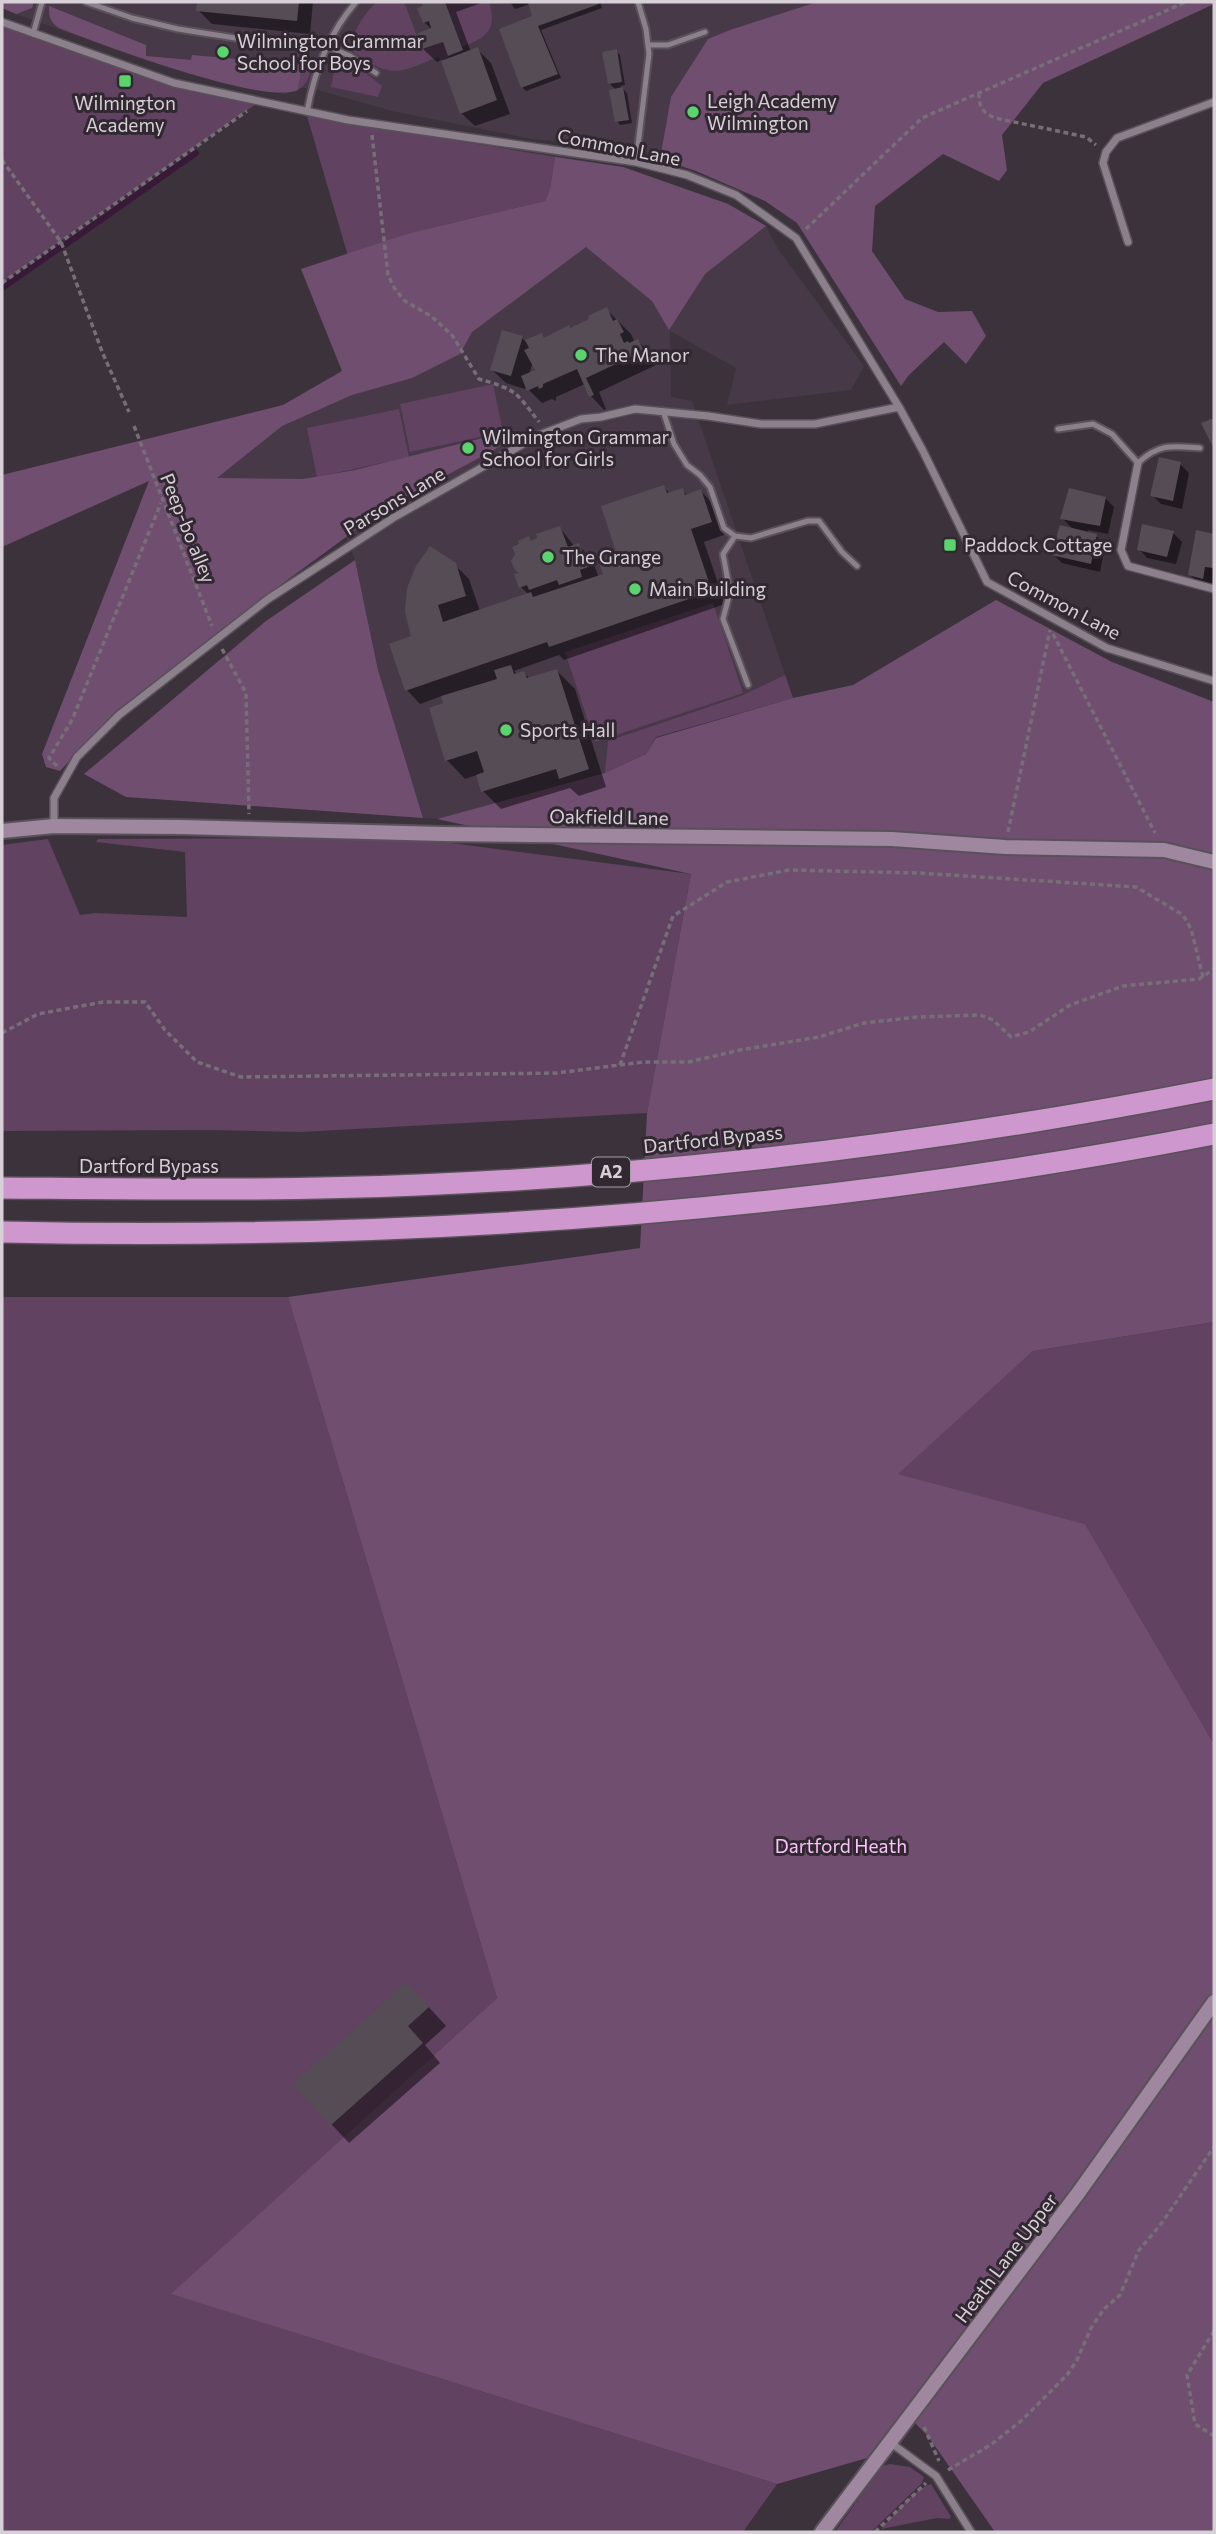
<svg xmlns="http://www.w3.org/2000/svg" width="1216" height="2534" viewBox="0 0 1216 2534" font-family="Commissioner,sans-serif">
<rect width="100%" height="100%" fill="#3c323c"/>
<!-- built -->
<path fill="#483948" d="M 2,2 L 1166,2 L 761,196 L 701,165 L 656,154 L 614,146 L 532,139 L 392,111 L 311,88 L 301,88 L 285,94 L 198,76 L 139,58 L 16,14 L 2,8 Z
M 307,116 L 623,167 L 728,204 L 766,226 L 778,249 L 864,366 L 851,390 L 727,405 L 736,368 L 670,331 L 671,397 L 692,401 L 793,698 L 656,737 L 646,754 L 605,773 L 437,819 L 423,818 L 378,670 L 355,560 L 341,522 L 302,479 L 216,479 L 176,471 L 343,371 L 301,269 L 348,255 Z"/>
<!-- green -->
<path fill="#614261" d="M 377,2 L 404,2 L 422,49 L 443,42 L 449,58 L 441,61 L 438,57 C 396,75 390,78 352,51 L 355,48 C 349,33 366,12 377,2 Z
M 445,2 L 489,2 C 498,29 486,38 462,47 Z
M 2,23 L 174,83 L 259,102 L 2,282 Z
M 291,51 L 303,55 C 315,66 311,81 298,90 L 302,65 L 289,63 Z
M 337,57 L 357,66 L 382,86 L 378,97 L 331,87 Z
M 307,116 L 555,157 L 550,189 L 545,201 L 410,233 L 348,256 Z
M 493,384 L 503,432 L 410,452 L 400,404 Z
M 399,409 L 409,457 L 317,477 L 307,428 Z
M 713,603 L 743,693 L 595,742 L 565,652 Z
M 785,675 L 793,698 L 656,737 L 646,754 L 605,773 L 608,741 L 741,696 Z
M 309,838 L 443,842 L 691,874 L 647,1113 L 301,1132 L 207,1130 L 2,1131 L 2,845 L 48,839 L 80,915 L 95,913 L 187,917 L 185,852 L 96,842 L 98,839 Z
M 2,1297 L 288,1297 L 497,1998 L 172,2294 L 777,2484 L 743,2532 L 2,2532 Z
M 1214,1322 L 1214,1744 L 1085,1524 L 897,1474 L 1033,1351 Z
M 890,2464 L 910,2467 L 924,2477 L 922,2483 L 871,2532 L 835,2532 L 882,2466 Z
M 931,2484 L 951,2517 L 949,2519 L 937,2518 L 881,2529 C 895,2514 911,2491 931,2484 Z"/>
<!-- forest -->
<path fill="#704e70" d="M 2,2 L 34,2 L 32,8 L 16,14 L 2,8 Z
M 817,2 L 1214,2 L 1214,4 L 1043,83 L 1002,135 L 1007,170 L 999,181 L 943,154 L 875,206 L 872,251 L 905,299 L 938,312 L 972,311 L 986,336 L 966,364 L 944,342 L 909,375 L 901,386 L 797,223 L 765,201 L 696,171 L 660,159 L 671,97 L 708,39 L 730,30 Z
M 49,6 L 146,45 L 146,56 L 191,60 L 192,55 L 302,65 L 298,90 C 264,106 100,44 59,28 C 50,22 49,17 49,6 Z
M 555,157 L 623,167 L 728,204 L 766,226 L 705,274 L 669,330 L 652,301 L 586,247 L 472,332 L 460,354 L 412,378 L 352,395 L 282,426 L 217,478 L 303,479 L 355,470 L 503,433 L 521,433 L 492,451 L 387,507 L 267,595 L 218,636 L 116,711 L 60,771 L 46,767 L 42,754 L 149,481 L 2,547 L 2,475 L 283,405 L 342,371 L 301,269 L 410,233 L 545,201 L 550,189 Z
M 355,560 L 378,670 L 423,818 L 126,797 L 84,774 L 266,621 Z
M 996,600 L 1112,662 L 1214,702 L 1214,1322 L 1033,1351 L 898,1474 L 1085,1524 L 1214,1744 L 1214,2532 L 995,2532 L 928,2436 L 903,2411 L 867,2458 L 777,2484 L 171,2294 L 497,1998 L 288,1297 L 640,1248 L 647,1113 L 691,874 L 437,819 L 605,773 L 646,754 L 656,738 L 793,698 L 853,685 Z"/>
<!-- shadow -->
<path fill="#0007" fill-rule="evenodd" d="M 199,2 L 313,2 L 310,34 L 212,24 L 198,10 Z
M 423,2 L 484,2 L 456,12 L 471,52 L 477,49 L 491,63 L 510,114 L 475,126 L 461,113 L 442,60 L 437,62 L 423,49 L 432,30 L 424,22 Z
M 510,2 L 600,2 L 602,8 L 541,30 L 561,78 L 526,91 L 522,87 L 535,17 L 530,4 L 515,9 Z
M 616,51 L 620,55 L 625,85 L 620,86 L 627,93 L 632,123 L 620,125 L 617,121 L 616,90 L 610,84 Z
M 606,309 L 631,334 L 635,343 L 638,341 L 652,355 L 656,365 L 599,392 L 606,409 L 604,410 L 591,396 L 585,384 L 556,397 L 556,401 L 552,399 L 542,403 L 529,390 L 526,384 L 525,389 L 506,383 L 492,370 L 522,338 L 526,342 L 541,335 L 545,339 L 591,320 ZM 533,361 L 537,371 L 529,375 Z
M 1180,464 L 1189,473 L 1182,509 L 1161,504 L 1152,495 Z
M 664,487 L 670,494 L 682,490 L 688,496 L 701,491 L 714,505 L 724,535 L 704,542 L 725,604 L 564,660 L 559,655 L 514,671 L 518,675 L 524,673 L 530,679 L 557,671 L 575,689 L 606,787 L 579,796 L 570,788 L 501,809 L 483,791 L 477,775 L 465,779 L 447,760 L 445,705 L 442,696 L 420,704 L 407,690 L 413,637 L 455,565 L 469,579 L 480,611 L 529,595 L 521,587 L 529,538 L 532,542 L 560,528 L 575,547 L 578,545 L 592,559 L 599,578 L 605,576 Z
M 1105,498 L 1114,507 L 1108,534 L 1088,530 L 1088,533 L 1096,536 L 1105,544 L 1100,572 L 1062,563 L 1053,554 L 1074,530 L 1062,518 Z
M 1198,532 L 1214,536 L 1214,574 L 1211,587 L 1199,583 L 1190,575 Z
M 1173,533 L 1182,542 L 1176,564 L 1147,558 L 1139,549 Z
M 425,2003 L 446,2026 L 425,2045 L 440,2063 L 349,2143 L 294,2084 Z"/>
<g fill="none" stroke-linecap="round" stroke-linejoin="round">
<!-- stream -->
<path stroke="#381938" stroke-width="6" d="M 65,245 L 196,153
M 2,288 L 61,247"/>
</g>
<!-- building -->
<path fill="#564c56" d="M 197,2 L 299,2 L 297,21 L 196,11 Z
M 421,2 L 445,2 L 463,50 L 448,56 L 443,42 L 422,49 L 416,34 L 431,28 L 429,21 L 423,23 L 417,8 L 423,6 Z
M 528,2 L 598,2 L 599,4 L 538,26 L 558,74 L 521,88 L 499,29 L 532,16 Z
M 478,47 L 497,100 L 460,114 L 441,61 Z
M 617,49 L 622,82 L 608,84 L 602,52 Z
M 623,87 L 629,120 L 615,122 L 609,90 Z
M 607,307 L 613,321 L 617,319 L 624,332 L 620,334 L 624,343 L 628,341 L 629,343 L 638,339 L 644,351 L 586,378 L 594,395 L 589,397 L 577,369 L 543,384 L 543,387 L 539,389 L 538,386 L 527,391 L 521,376 L 535,370 L 524,350 L 529,348 L 525,340 L 542,333 L 544,338 L 569,325 L 570,328 L 589,319 L 588,316 Z
M 502,330 L 523,336 L 511,376 L 490,370 Z
M 1214,418 L 1214,449 L 1201,423 Z
M 1159,457 L 1181,462 L 1173,501 L 1150,496 Z
M 664,485 L 667,493 L 683,488 L 685,495 L 701,489 L 712,522 L 691,529 L 712,591 L 549,647 L 547,642 L 405,691 L 389,644 L 411,636 L 405,612 L 407,588 L 416,566 L 430,546 L 456,563 L 466,596 L 438,605 L 443,622 L 531,592 L 533,597 L 603,574 L 598,561 L 617,555 L 601,506 Z
M 1069,488 L 1106,497 L 1100,526 L 1060,519 Z
M 1142,524 L 1174,531 L 1167,557 L 1137,550 Z
M 1060,525 L 1097,534 L 1091,564 L 1051,555 Z
M 560,526 L 568,547 L 579,543 L 588,567 L 580,570 L 582,577 L 559,585 L 557,580 L 529,590 L 527,585 L 519,588 L 514,574 L 519,573 L 515,570 L 511,561 L 515,554 L 512,547 L 519,544 L 518,541 L 529,536 L 531,541 L 537,538 L 536,534 Z
M 1196,530 L 1214,534 L 1214,568 L 1205,567 L 1203,579 L 1188,575 Z
M 511,665 L 514,674 L 524,671 L 527,678 L 557,669 L 589,769 L 559,779 L 556,769 L 481,792 L 476,775 L 484,772 L 477,751 L 445,761 L 429,708 L 443,703 L 441,696 L 497,679 L 494,670 Z
M 407,1982 L 429,2007 L 408,2026 L 423,2043 L 330,2126 L 292,2084 Z"/>
<g fill="none" stroke-linecap="round" stroke-linejoin="round">
<!-- lane casing -->
<g stroke="#595159" stroke-width="9">
<path id="lane" d="M 86,2 L 132,18 L 178,29 L 248,40 L 327,46 L 350,56 L 376,73
M 33,34 L 42,2
M 649,45 L 668,45 L 705,32
M 307,112 C 314,72 329,33 356,2
M 636,162 L 649,54 L 646,29 L 638,2
M 663,411 L 674,444 L 687,465 L 700,475 L 710,487 L 724,528 L 735,536 L 751,538 L 808,521 L 819,521 L 842,552 L 857,566
M 1058,429 L 1093,424 L 1112,434 L 1138,463 C 1159,443 1173,446 1200,448
M 735,536 L 723,554 L 730,592 L 723,619 L 748,685"/>
</g>
<!-- street casing -->
<g stroke="#595159" stroke-width="10">
<path id="street" d="M 2,22 L 174,83 L 348,120 L 636,162 L 687,175 L 736,195 L 796,238 L 899,407 L 923,451 L 987,582 L 1107,648 L 1214,681
M 1128,242 L 1103,163 L 1106,152 L 1117,138 L 1214,102
M 1138,463 L 1121,550 L 1128,566 L 1214,589
M 54,826 L 54,798 L 77,757 L 119,715 L 268,599 L 393,518 L 539,435 L 581,419 L 601,417 L 635,409 L 708,416 L 761,424 L 815,424 L 899,407
M 891,2443 L 936,2476 L 971,2532"/>
</g>
<!-- secondary casing -->
<g stroke="#595159" stroke-width="18">
<path id="secondary" d="M 2,831 L 54,826 L 181,827 L 443,834 L 892,839 L 1005,847 L 1164,850 L 1214,862
M 822,2532 L 1079,2192 L 1214,2002"/>
</g>
<!-- highway casing -->
<g stroke="#595159" stroke-width="24">
<path id="highway" d="M 2,1188 C 141,1189 280,1191 418,1185 C 683,1174 954,1140 1214,1089
M 2,1232 C 408,1241 815,1212 1214,1134"/>
</g>
<!-- path -->
<path stroke="#776f77" stroke-width="3.5" stroke-dasharray="5 3.5" stroke-linecap="butt" d="M 979,93 C 979,107 982,112 995,118 L 1086,137 L 1096,145
M 372,135 L 388,275 L 395,289 L 405,301 L 431,316 L 452,335 L 479,379 C 517,390 515,391 539,422
M 2,160 L 61,242 L 103,354 L 129,412
M 806,229 L 922,118 L 1186,2
M 2,283 L 247,111
M 134,426 L 212,626
M 1053,634 L 1155,833
M 222,649 L 246,693 L 249,814
M 57,766 L 49,758 L 72,720 L 161,503
M 1008,832 L 1050,630
M 2,1033 L 38,1014 L 103,1002 L 145,1002 L 165,1030 L 197,1062 L 241,1077 L 557,1073 L 643,1062 L 689,1062 L 740,1050 L 819,1037 L 864,1023 L 917,1017 L 980,1015 L 993,1020 L 1011,1037 L 1029,1032 L 1070,1005 L 1123,986 L 1199,979 L 1214,969
M 620,1065 L 673,916 L 727,882 L 789,870 L 919,873 L 1136,887 L 1183,915 L 1191,929 L 1203,977
M 1214,2331 L 1187,2375 L 1195,2424 L 1214,2436
M 924,2427 L 939,2461
M 948,2470 L 992,2444 L 1022,2420 L 1067,2375 L 1077,2360 L 1091,2328 L 1104,2309 L 1120,2295 L 1139,2250 L 1161,2224 L 1214,2147
M 875,2532 L 926,2483"/>
<!-- lane -->
<use href="#lane" stroke="#8b808b" stroke-width="5"/>
<!-- street -->
<use href="#street" stroke="#8b808b" stroke-width="7"/>
<!-- secondary -->
<use href="#secondary" stroke="#9f879f" stroke-width="14"/>
<!-- highway -->
<use href="#highway" stroke="#ce97cd" stroke-width="21"/>
</g>
<!-- markers -->
<g fill="#5ad56e" stroke="#322832" stroke-width="2.5">
<circle cx="223" cy="52" r="7"/>
<rect x="118" y="74" width="14" height="14" rx="3.5"/>
<circle cx="693" cy="112" r="7"/>
<circle cx="581" cy="355" r="7"/>
<circle cx="468" cy="448" r="7"/>
<rect x="943" y="538" width="14" height="14" rx="3.5"/>
<circle cx="548" cy="557" r="7"/>
<circle cx="635" cy="589" r="7"/>
<circle cx="506" cy="730" r="7"/>
</g>
<g text-anchor="middle" stroke-width="6" stroke-linejoin="round" paint-order="stroke">
<!-- shield labels -->
<rect fill="#322832" stroke="#a69ea5" stroke-width="2" x="592" y="1157.5" width="38" height="29" rx="5"/>
<g font-size="18" font-weight="bold" fill="#d7d0d6">
<text x="611" y="1178">A2</text>
</g>
<!-- poi labels -->
<g font-size="19" fill="#d7d0d6" stroke="#322832" text-anchor="start">
<text x="237" y="48">Wilmington Grammar<tspan x="237" dy="22">School for Boys</tspan></text>
<text x="707" y="108">Leigh Academy<tspan x="707" dy="22">Wilmington</tspan></text>
<text x="125" y="110" text-anchor="middle">Wilmington<tspan x="125" dy="22">Academy</tspan></text>
<text x="595" y="362">The Manor</text>
<text x="482" y="444">Wilmington Grammar<tspan x="482" dy="22">School for Girls</tspan></text>
<text x="964" y="552">Paddock Cottage</text>
<text x="562" y="564">The Grange</text>
<text x="649" y="596">Main Building</text>
<text x="520" y="737">Sports Hall</text>
</g>
<!-- street labels -->
<g font-size="19" fill="#d7d0d6" stroke="#322832">
<text transform="translate(619 147) rotate(11)" y="7">Common Lane</text>
<text transform="translate(394 501) rotate(-31)" y="7">Parsons Lane</text>
<text transform="translate(188 528) rotate(68)" y="7">Peep-bo alley</text>
<text transform="translate(1064 605) rotate(28)" y="7">Common Lane</text>
<text transform="translate(609 817) rotate(1)" y="7">Oakfield Lane</text>
<text transform="translate(713 1139) rotate(-6)" y="7">Dartford Bypass</text>
<text x="149" y="1173">Dartford Bypass</text>
<text transform="translate(1006 2258) rotate(-53)" y="7">Heath Lane Upper</text>
</g>
<!-- park labels -->
<g font-size="19" fill="#fac1fa" stroke="#322832">
<text x="841" y="1853">Dartford Heath</text>
</g>
</g>
<!-- border -->
<rect width="1216" height="2534" fill="none" stroke="#d7d0d6" stroke-width="7"/>
</svg>
